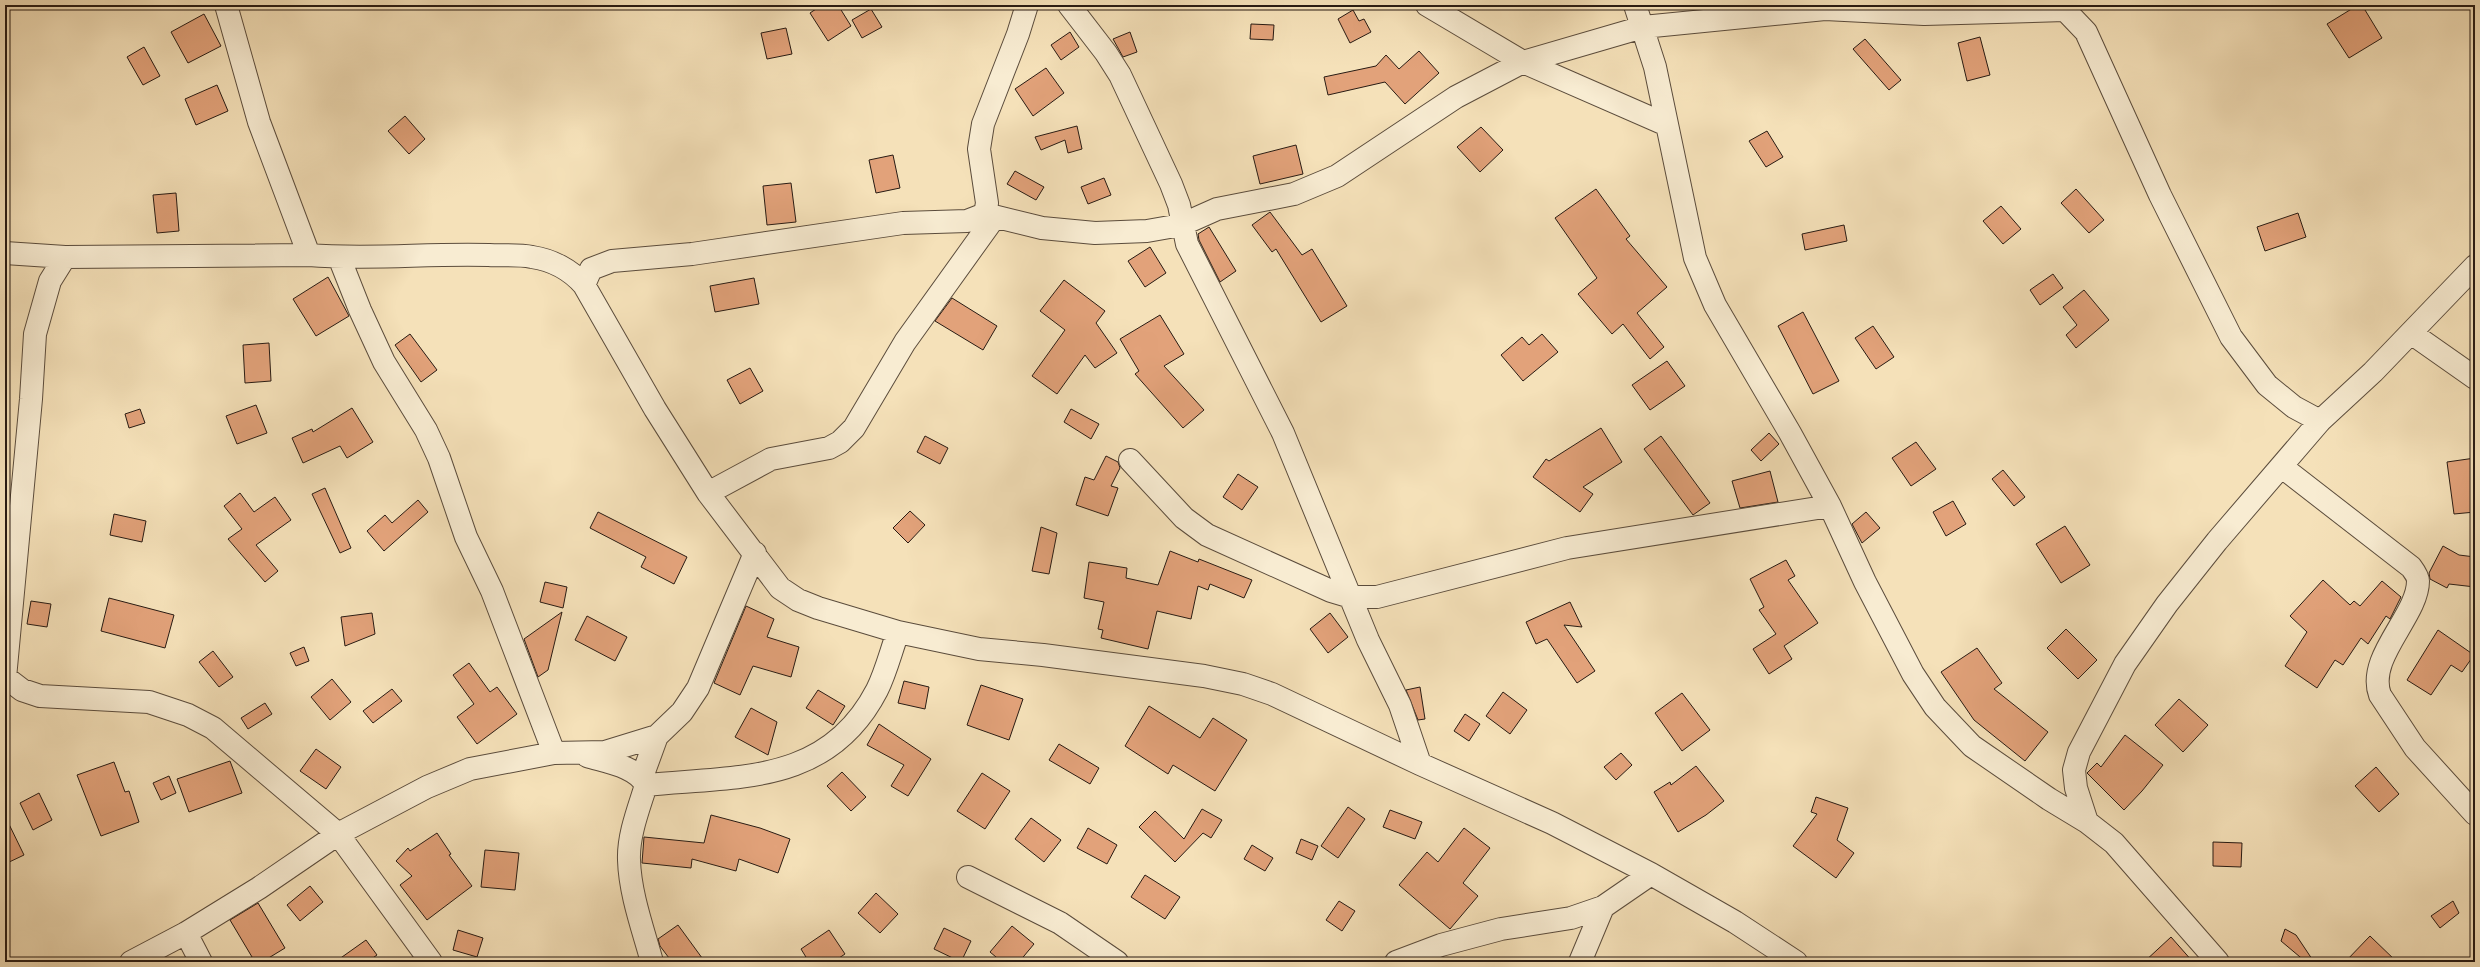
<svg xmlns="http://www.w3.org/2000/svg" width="2480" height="967" viewBox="0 0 2480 967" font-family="'IM FELL French Canon',serif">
<rect width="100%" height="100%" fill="#f5e1b9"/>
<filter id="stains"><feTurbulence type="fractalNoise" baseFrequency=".005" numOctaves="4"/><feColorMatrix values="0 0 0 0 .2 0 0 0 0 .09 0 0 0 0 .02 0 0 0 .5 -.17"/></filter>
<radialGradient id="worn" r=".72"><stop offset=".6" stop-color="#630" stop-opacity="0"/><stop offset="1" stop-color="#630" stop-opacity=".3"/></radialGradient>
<!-- building -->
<path fill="#e2a27a" stroke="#281b13" d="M 822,5 L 838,5 L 851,26 L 828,41 L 810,13 Z
M 2358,5 L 2362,5 L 2382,38 L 2349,58 L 2327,24 Z
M 871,9 L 882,27 L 862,38 L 852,20 Z
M 1353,10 L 1359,21 L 1364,19 L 1371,32 L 1350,43 L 1338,19 Z
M 204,14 L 221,46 L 188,63 L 171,32 Z
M 1251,24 L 1274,25 L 1273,40 L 1250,39 Z
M 786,28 L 792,54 L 767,59 L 761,33 Z
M 1070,32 L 1079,47 L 1061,60 L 1051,45 Z
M 1130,32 L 1137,52 L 1123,57 L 1113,39 Z
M 1980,37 L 1990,75 L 1967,81 L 1958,43 Z
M 1865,39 L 1901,80 L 1889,90 L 1853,49 Z
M 144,47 L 160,76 L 143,85 L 127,57 Z
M 1419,51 L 1439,73 L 1405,104 L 1385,82 L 1328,95 L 1324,77 L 1376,66 L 1386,55 L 1399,69 Z
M 1046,68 L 1064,93 L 1033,116 L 1015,89 Z
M 217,85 L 228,111 L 196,125 L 185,99 Z
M 405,116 L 425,139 L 409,154 L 388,131 Z
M 1077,126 L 1082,149 L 1068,153 L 1065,140 L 1041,150 L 1035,137 Z
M 1481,127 L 1503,150 L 1480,172 L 1457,147 Z
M 1767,131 L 1783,157 L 1766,167 L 1749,141 Z
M 1296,145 L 1303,174 L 1260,184 L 1253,156 Z
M 893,155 L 900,188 L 876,193 L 869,160 Z
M 1015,171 L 1044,187 L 1036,200 L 1007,184 Z
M 1104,178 L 1111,195 L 1088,204 L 1081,187 Z
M 791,183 L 796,222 L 767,225 L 763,186 Z
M 1596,189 L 1630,236 L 1626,239 L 1667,287 L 1637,313 L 1664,347 L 1650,359 L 1623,324 L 1612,334 L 1578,294 L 1597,278 L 1555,218 Z
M 2076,189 L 2104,220 L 2089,233 L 2061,203 Z
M 176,193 L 179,231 L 157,233 L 153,195 Z
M 2001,206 L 2021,229 L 2003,244 L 1983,221 Z
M 1270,212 L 1302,255 L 1312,249 L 1347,306 L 1321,322 L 1276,249 L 1272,252 L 1252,225 Z
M 2298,213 L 2306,237 L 2265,251 L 2257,227 Z
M 1844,225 L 1847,241 L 1805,250 L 1802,234 Z
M 1209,227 L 1236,271 L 1220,282 L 1199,240 L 1198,234 Z
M 1150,247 L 1166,273 L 1145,287 L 1128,261 Z
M 2053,274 L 2063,288 L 2040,305 L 2030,290 Z
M 328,277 L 349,316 L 316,336 L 293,299 Z
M 754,278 L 759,304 L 715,312 L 710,286 Z
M 1064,280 L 1105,311 L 1096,323 L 1117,353 L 1095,368 L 1085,355 L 1057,394 L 1032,376 L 1065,330 L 1040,311 Z
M 2084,290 L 2109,320 L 2076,348 L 2066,335 L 2077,325 L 2063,307 Z
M 952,298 L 997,326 L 983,350 L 935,321 Z
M 1803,312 L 1839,381 L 1813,394 L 1778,326 Z
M 1160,315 L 1184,354 L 1164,366 L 1204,410 L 1183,428 L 1135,374 L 1139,371 L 1120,339 Z
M 1873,326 L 1894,357 L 1876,369 L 1855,338 Z
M 410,334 L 437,370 L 421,382 L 395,345 Z
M 1542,334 L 1558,352 L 1523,381 L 1501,355 L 1522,337 L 1529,345 Z
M 269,343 L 271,381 L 245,383 L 243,345 Z
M 1667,361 L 1685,386 L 1650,410 L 1632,385 Z
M 750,368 L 763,391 L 740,404 L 727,380 Z
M 256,405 L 267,433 L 237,444 L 226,416 Z
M 352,408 L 373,442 L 347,458 L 340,446 L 303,463 L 292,438 L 312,429 L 313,432 Z
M 140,409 L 145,423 L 129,428 L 125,414 Z
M 1071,409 L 1099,424 L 1091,439 L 1064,422 Z
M 1601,428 L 1622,462 L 1583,487 L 1593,494 L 1580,512 L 1533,477 L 1546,459 L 1549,461 Z
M 1769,433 L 1779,444 L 1761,461 L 1751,450 Z
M 925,436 L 948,448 L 940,464 L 917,452 Z
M 1661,436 L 1710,503 L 1693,515 L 1644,449 Z
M 1916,442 L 1936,469 L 1911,486 L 1892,458 Z
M 1106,456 L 1118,462 L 1120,468 L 1111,486 L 1118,488 L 1108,516 L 1076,505 L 1085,477 L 1094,480 Z
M 2475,458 L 2475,512 L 2454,514 L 2447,462 Z
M 2003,470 L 2025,497 L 2014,506 L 1992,479 Z
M 1770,471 L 1778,502 L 1740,508 L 1732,481 Z
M 1238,474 L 1258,487 L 1242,510 L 1223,497 Z
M 325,488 L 351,548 L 340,553 L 312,494 Z
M 240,493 L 254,512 L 275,497 L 291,520 L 256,545 L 278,571 L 265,582 L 228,539 L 242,529 L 224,506 Z
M 418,500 L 428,512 L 384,551 L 367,531 L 385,515 L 392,523 Z
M 1953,501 L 1966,524 L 1946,536 L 1933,512 Z
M 910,511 L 925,525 L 908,543 L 893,528 Z
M 598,512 L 687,557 L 674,584 L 641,567 L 646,557 L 590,528 Z
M 1866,512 L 1880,528 L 1862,543 L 1852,524 Z
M 114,514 L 146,521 L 142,542 L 110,535 Z
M 2065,526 L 2090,565 L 2061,583 L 2036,544 Z
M 1041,527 L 1057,533 L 1049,574 L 1032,571 Z
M 2443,546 L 2459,555 L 2475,557 L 2475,587 L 2449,584 L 2447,588 L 2430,579 L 2429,573 Z
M 1170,551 L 1198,562 L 1199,559 L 1252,580 L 1244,598 L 1210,584 L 1208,590 L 1198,586 L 1191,619 L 1157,611 L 1148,649 L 1101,638 L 1103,630 L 1098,629 L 1104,602 L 1084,598 L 1089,562 L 1127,568 L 1126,578 L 1158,585 Z
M 1786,560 L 1795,576 L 1788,580 L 1818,623 L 1784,646 L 1792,659 L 1769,674 L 1753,649 L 1776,634 L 1759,610 L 1764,607 L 1750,579 Z
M 2323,580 L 2350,605 L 2354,601 L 2360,606 L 2382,581 L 2401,597 L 2390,619 L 2386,616 L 2368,644 L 2361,638 L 2343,665 L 2335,660 L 2317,688 L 2285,666 L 2307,632 L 2290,616 Z
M 545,582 L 567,587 L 563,608 L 540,602 Z
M 109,598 L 174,615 L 165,648 L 101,631 Z
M 31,601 L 51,604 L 47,627 L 27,624 Z
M 1570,602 L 1582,627 L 1564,625 L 1595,671 L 1577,683 L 1547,639 L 1536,644 L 1526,622 Z
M 746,606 L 774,619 L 767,637 L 799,647 L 791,677 L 753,666 L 740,695 L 714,683 Z
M 562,612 L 548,670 L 538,677 L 524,639 Z
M 372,613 L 375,634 L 345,646 L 341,617 Z
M 1330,613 L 1348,637 L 1328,653 L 1310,629 Z
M 587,616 L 627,637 L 615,661 L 575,640 Z
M 2066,629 L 2097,660 L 2078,679 L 2047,648 Z
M 2438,630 L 2474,655 L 2462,672 L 2451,665 L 2431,695 L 2407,680 Z
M 304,647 L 309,661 L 296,666 L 290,653 Z
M 1977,648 L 2002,683 L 1994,689 L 2048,732 L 2025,761 L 1974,720 L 1941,672 Z
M 213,651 L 233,677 L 219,687 L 199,662 Z
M 469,663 L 490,692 L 497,687 L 517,714 L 477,744 L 457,717 L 474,704 L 453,675 Z
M 332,679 L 351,702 L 330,720 L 311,697 Z
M 904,681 L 929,687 L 925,709 L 898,703 Z
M 981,685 L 1023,699 L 1009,740 L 967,725 Z
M 1420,687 L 1425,719 L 1418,720 L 1406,690 Z
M 392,689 L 402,701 L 373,723 L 363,711 Z
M 818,690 L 845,706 L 833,725 L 806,708 Z
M 1503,692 L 1527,710 L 1510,734 L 1486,716 Z
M 1682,693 L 1710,730 L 1682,751 L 1655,713 Z
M 2179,699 L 2208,725 L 2183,752 L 2155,725 Z
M 265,703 L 272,714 L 248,729 L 241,718 Z
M 1149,706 L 1200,738 L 1213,718 L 1247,740 L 1215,791 L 1173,765 L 1168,774 L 1125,746 Z
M 751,708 L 777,722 L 768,755 L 735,737 Z
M 1465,714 L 1480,724 L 1469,741 L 1454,731 Z
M 879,724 L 931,759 L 908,796 L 891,786 L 904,765 L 867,745 Z
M 2125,735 L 2163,765 L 2142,791 L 2124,810 L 2087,773 L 2097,763 L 2101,767 Z
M 1059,744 L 1099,768 L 1090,784 L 1049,760 Z
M 316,749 L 341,767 L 326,789 L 300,771 Z
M 1621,753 L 1632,765 L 1616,780 L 1604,767 Z
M 230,761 L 242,793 L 189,812 L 177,779 Z
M 114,762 L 125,792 L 129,791 L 139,822 L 101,836 L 77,775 Z
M 1696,766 L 1724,801 L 1706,815 L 1678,832 L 1654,792 L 1670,782 L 1671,785 Z
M 2376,767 L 2399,794 L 2379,812 L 2355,786 Z
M 842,772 L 866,797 L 851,811 L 827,786 Z
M 982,773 L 1010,791 L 985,829 L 957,811 Z
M 169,776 L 176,793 L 161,800 L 153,783 Z
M 39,793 L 52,820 L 33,830 L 20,803 Z
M 1816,797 L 1848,808 L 1837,840 L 1854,853 L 1836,878 L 1793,846 L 1817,814 L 1811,812 Z
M 1348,807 L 1365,819 L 1338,858 L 1321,846 Z
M 1202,809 L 1222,820 L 1211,838 L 1203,833 L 1175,862 L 1139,827 L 1155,811 L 1184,839 Z
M 1390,810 L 1422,822 L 1415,839 L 1383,827 Z
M 711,815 L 760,828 L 790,839 L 778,873 L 739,859 L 736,871 L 692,859 L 691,868 L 642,863 L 644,837 L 704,843 Z
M 5,816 L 24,855 L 5,864 Z
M 1031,818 L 1061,840 L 1044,862 L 1015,839 Z
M 1088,828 L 1117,845 L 1107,864 L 1077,848 Z
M 1464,828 L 1490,848 L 1463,883 L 1478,896 L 1450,929 L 1399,885 L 1427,852 L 1438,862 Z
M 437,833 L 451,854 L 449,855 L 472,886 L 427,920 L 400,885 L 412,876 L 396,861 L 408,848 L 410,851 Z
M 1301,839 L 1318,846 L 1312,860 L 1296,853 Z
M 2213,842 L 2242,843 L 2241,867 L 2213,866 Z
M 1252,845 L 1273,858 L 1265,871 L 1244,859 Z
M 485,850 L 519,853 L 515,890 L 481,887 Z
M 1145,875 L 1180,897 L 1165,919 L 1131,897 Z
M 310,886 L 323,902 L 300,921 L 287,905 Z
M 876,893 L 898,914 L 880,933 L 858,913 Z
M 1339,901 L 1355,911 L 1342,931 L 1326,920 Z
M 2453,901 L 2459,913 L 2440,928 L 2431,916 Z
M 258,903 L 285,948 L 262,962 L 255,962 L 230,920 Z
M 678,925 L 705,962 L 672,962 L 660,946 L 658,939 Z
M 1012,926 L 1034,944 L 1019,962 L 1002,962 L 990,952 Z
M 944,928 L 971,941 L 961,962 L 934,949 Z
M 2285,929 L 2296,935 L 2314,962 L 2306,962 L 2281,941 Z
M 458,930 L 483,938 L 477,957 L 453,950 Z
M 829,930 L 845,954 L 833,962 L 809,962 L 801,949 Z
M 2370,936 L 2397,962 L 2345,962 Z
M 2171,937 L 2193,962 L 2144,962 Z
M 366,940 L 377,955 L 367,962 L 335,962 Z"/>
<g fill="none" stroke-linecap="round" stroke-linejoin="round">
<!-- minor casing -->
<g stroke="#5b4c3c" stroke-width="24">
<path id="minor" d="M 226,5 L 259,122 L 309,255
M 1069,5 L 1106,53 L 1120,75 L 1171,184 L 1179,205 L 1187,244 L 1283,433 L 1368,640 L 1400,705 L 1420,764
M 1427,5 L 1523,62 L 1667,125
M 1635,5 L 1655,67 L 1695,258 L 1715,305 L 1790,433 L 1830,506 L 1865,582 L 1913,674 L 1935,707 L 1972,746 L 2049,799 L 2087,822
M 985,214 L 1042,228 L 1095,233 L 1147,231 L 1181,225 L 1217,209 L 1294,194 L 1337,176 L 1456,97 L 1523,62 L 1643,27 L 1825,9 L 1924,14 L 2065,10 L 2086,32 L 2160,195 L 2231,337 L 2267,385 L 2294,407 L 2320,421
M 985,214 L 987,203 L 979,149 L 983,124 L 1018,34 L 1027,5
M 5,253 L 65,257 L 309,255 C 369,260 429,253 489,255 C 503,256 518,254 532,257 C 552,260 571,270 584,285 L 655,409 L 708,493 L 780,588 L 798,600 L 818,608 L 898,632 L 979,649 L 1043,655 L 1204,676 L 1243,684 L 1272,694 L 1420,764 L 1552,823 L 1651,874 L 1735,922 L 1796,962
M 339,257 L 360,310 L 384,362 L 426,430 L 439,458 L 466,537 L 492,591 L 554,753
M 584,285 L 591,269 L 612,261 L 692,254 L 903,223 L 967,221 L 985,214
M 2411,333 L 2475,378
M 1130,460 L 1184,518 L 1207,535 L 1331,591 L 1351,597 L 1377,597 L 1567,548 L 1830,506
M 2282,467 L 2411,567 C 2414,571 2418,577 2418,581 C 2418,616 2366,657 2380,695 L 2415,748 L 2475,814
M 708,493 L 771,459 L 829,448 L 840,442 L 854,428 L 905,342 L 994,218
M 5,677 L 22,690 L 40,696 L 149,702 L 188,715 L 213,728 L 338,834 L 431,962
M 5,678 L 31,399 L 35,334 L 50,281 L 65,257
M 587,756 C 606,762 636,766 646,785 C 639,808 628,835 629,860 C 630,894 643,929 652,962
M 642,777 L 657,736
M 646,785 C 738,776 828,785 877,690 C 886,672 891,651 898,632
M 968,877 L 1060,923 L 1117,962
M 186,933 L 201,962
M 131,962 L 186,933 L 259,888 L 338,834 L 427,787 L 470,769 L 554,753 L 605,752 L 657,736 L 682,712 L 698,688 L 755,553
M 1396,962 L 1441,945 L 1501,929 L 1571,918 L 1603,907 L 1651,874
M 1580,962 L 1603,907
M 2218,962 L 2114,843 L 2087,822 L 2076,788 L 2074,770 L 2079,752 L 2125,664 L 2167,604 L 2217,541 L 2320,421 L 2373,372 L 2475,266"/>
</g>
<!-- minor -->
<use href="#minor" stroke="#f8ecd2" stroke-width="22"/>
</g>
<!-- margin -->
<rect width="2480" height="967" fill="none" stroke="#f5e1b9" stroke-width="20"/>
<rect x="6" y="6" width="2468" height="955" fill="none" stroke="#281b13" stroke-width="2"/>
<rect x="10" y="10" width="2460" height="947" fill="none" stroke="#281b13"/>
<rect width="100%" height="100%" filter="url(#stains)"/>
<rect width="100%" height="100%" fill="url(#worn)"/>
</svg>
